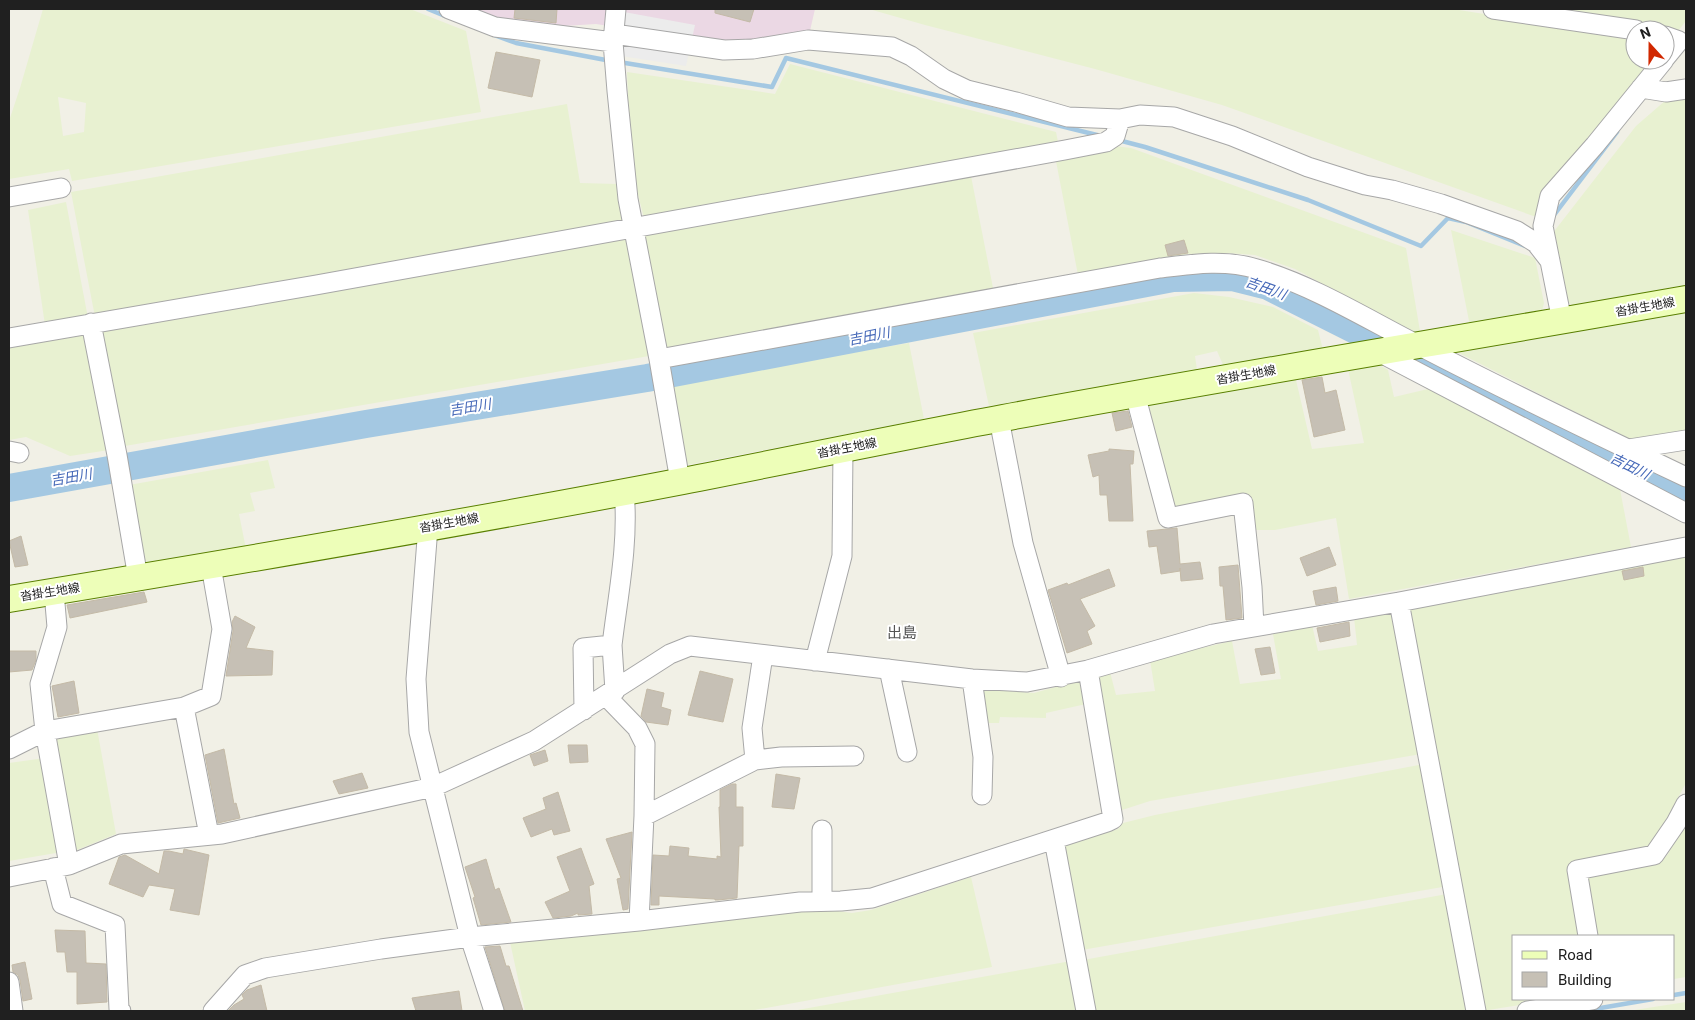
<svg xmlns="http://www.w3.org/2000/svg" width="1695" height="1020" viewBox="0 0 1695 1020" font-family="Roboto,'Noto Sans JP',sans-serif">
<rect width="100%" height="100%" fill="#f1f0e6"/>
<!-- industrial -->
<path fill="#ebd8e4" d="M 463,9 L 815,9 L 809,35 L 732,45 L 596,24 L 564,26 L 506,22 Z"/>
<!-- farmland -->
<path fill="#e8f1d1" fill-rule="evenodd" d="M 43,9 L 410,9 L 466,31 L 481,112 L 72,181 L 69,169 L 9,179 L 9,121 L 20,88 ZM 58,97 L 86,103 L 84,132 L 63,136 Z
M 869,9 L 1453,9 L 1635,38 L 1635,60 L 1653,60 L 1539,218 L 1222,105 L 1095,69 L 925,25 Z
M 1534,9 L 1686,9 L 1686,21 L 1678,31 Z
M 790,64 L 1056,132 L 1058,142 L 644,218 L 637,191 L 630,144 L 627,72 L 775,94 Z
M 1686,97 L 1686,287 L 1575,307 L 1565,300 L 1552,234 L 1636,126 L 1666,100 Z
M 567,104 L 580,183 L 617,184 L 623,223 L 95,317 L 71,192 Z
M 1106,145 L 1131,148 L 1406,248 L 1421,337 L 1295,269 L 1255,255 L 1227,253 L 1188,254 L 1078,275 L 1055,156 Z
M 970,171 L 994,293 L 666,349 L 644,230 Z
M 66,202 L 88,318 L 45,325 L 28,210 Z
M 1451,230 L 1535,258 L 1544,303 L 1541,315 L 1470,326 Z
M 626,235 L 649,356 L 119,447 L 97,328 Z
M 1194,293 L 1229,297 L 1273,307 L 1318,330 L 1323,350 L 1224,367 L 1217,351 L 1195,356 L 1197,370 L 989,406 L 973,333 Z
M 1686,310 L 1686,431 L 1631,440 L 1455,351 Z
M 86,329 L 109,450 L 70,456 L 26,437 L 9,440 L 9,343 Z
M 909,343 L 924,419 L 687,465 L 670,384 Z
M 1378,364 L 1388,370 L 1394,397 L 1428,389 L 1619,484 L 1631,547 L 1349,599 L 1336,518 L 1275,530 L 1253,530 L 1248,498 L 1172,512 L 1144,405 L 1296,380 L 1312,449 L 1364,443 L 1348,369 Z
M 268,460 L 275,488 L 250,493 L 255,511 L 239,514 L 246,549 L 143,566 L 129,485 Z
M 1686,556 L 1686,783 L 1651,847 L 1570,863 L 1582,936 L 1514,936 L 1514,999 L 1558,999 L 1482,1011 L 1407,606 Z
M 1393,612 L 1421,754 L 1150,801 L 1119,811 L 1093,676 L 1110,672 L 1116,695 L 1155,691 L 1150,660 L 1232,641 L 1240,684 L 1281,679 L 1273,634 L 1312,625 L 1318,651 L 1357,645 L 1354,617 Z
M 1081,680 L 1086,704 L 1046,713 L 1046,718 L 1000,717 L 999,723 L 985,723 L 978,689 L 1034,693 Z
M 96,723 L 116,834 L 72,852 L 51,731 Z
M 45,758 L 62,852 L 9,861 L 9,763 Z
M 1424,764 L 1448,886 L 1082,950 L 1061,845 L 1118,829 L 1123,823 L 1155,815 Z
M 1686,820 L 1686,977 L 1674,979 L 1674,936 L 1596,936 L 1585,875 L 1660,862 L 1668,854 Z
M 971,877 L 992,967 L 749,1011 L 525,1011 L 510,942 L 816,908 L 852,913 L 871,910 Z
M 1447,894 L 1468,1011 L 1092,1011 L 1083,960 Z
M 1071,961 L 1080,1011 L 792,1011 Z
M 1686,1002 L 1686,1011 L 1628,1011 Z"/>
<!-- parking -->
<path fill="#ececec" d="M 624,12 L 695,25 L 686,66 L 621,56 Z"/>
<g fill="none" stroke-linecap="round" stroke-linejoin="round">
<!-- stream -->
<path stroke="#a4c8e2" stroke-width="4.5" d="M 428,9 L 445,16
M 494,35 L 516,43 L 611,61
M 619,62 L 772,87 L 786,58 L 1101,136
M 1118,140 L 1145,147 L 1308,200 L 1421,246 L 1448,218 L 1466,222 L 1525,246 L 1526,245
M 1551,219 L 1617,132
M 1674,995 L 1686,993
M 1583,1011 L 1653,999"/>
<!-- river -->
<path stroke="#a4c8e2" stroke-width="28" d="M 9,488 L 366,424 L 647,378 L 1173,278 L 1232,277 L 1268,286 L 1445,375 L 1686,494"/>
</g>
<!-- building -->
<path fill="#c6c0b5" stroke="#c4baa7" d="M 515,9 L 557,9 L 556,23 L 514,18 Z
M 715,9 L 754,9 L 750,22 L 715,13 Z
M 496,52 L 540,60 L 532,97 L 488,88 Z
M 1184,240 L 1188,253 L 1168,256 L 1165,245 Z
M 1322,377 L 1325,393 L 1336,390 L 1345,430 L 1314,437 L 1302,380 Z
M 1128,411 L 1132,427 L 1116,431 L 1112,413 Z
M 1109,449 L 1134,451 L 1133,464 L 1130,464 L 1133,521 L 1109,521 L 1107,495 L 1100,495 L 1099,475 L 1093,477 L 1088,455 L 1109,451 Z
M 1177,528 L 1180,564 L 1200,562 L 1203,579 L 1181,581 L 1180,568 L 1180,571 L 1161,574 L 1157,546 L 1149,547 L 1147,531 Z
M 21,536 L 28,565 L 15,567 L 9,541 Z
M 1329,547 L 1336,565 L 1307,576 L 1300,558 Z
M 1238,565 L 1242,618 L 1226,620 L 1223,586 L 1220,586 L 1219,567 Z
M 1643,567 L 1644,576 L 1624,580 L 1622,571 Z
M 1109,569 L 1115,586 L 1080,599 L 1095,626 L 1087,631 L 1092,644 L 1067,653 L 1048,590 L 1067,583 L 1068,585 Z
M 1336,587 L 1338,601 L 1316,605 L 1313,591 Z
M 144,592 L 147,602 L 70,618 L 67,605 Z
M 235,616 L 255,627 L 246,648 L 273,651 L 272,675 L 226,676 L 233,631 L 232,622 Z
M 1349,622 L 1350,636 L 1320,642 L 1317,628 Z
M 1270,647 L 1275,673 L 1261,675 L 1255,649 Z
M 9,651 L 36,651 L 36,660 L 32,670 L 9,672 Z
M 700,671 L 733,679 L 723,722 L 688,715 Z
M 74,681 L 79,713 L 58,717 L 52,686 Z
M 647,689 L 664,693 L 661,707 L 671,710 L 668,725 L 646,722 L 641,716 Z
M 568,745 L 587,745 L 588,762 L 570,763 Z
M 224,749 L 234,804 L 236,803 L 240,818 L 218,823 L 205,755 Z
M 545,750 L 548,761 L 534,766 L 530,755 Z
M 362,773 L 368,788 L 339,794 L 333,781 Z
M 776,774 L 800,778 L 794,809 L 772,807 Z
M 732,784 L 736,784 L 736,807 L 743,807 L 743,846 L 739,846 L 737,898 L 718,900 L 715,900 L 715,899 L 659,896 L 659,905 L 651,905 L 653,855 L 669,856 L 670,846 L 689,848 L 688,856 L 717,859 L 717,856 L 721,857 L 719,807 L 720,807 L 720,790 Z
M 558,792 L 570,831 L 554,835 L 552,829 L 531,837 L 523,818 L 546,809 L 543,798 Z
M 632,832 L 628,909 L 623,910 L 617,879 L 621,878 L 606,839 Z
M 581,848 L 594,884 L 589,886 L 592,914 L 578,915 L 578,913 L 571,916 L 553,918 L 545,902 L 570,891 L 557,857 Z
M 184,849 L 209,855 L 199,915 L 170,910 L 175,889 L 149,885 L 143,897 L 109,884 L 119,857 L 125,855 L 159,874 L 164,851 L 169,851 L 183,854 Z
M 486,859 L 495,890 L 499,888 L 511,922 L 481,925 L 473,898 L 475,897 L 465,867 Z
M 55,930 L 85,931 L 86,963 L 106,964 L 107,1002 L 77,1004 L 77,972 L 67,972 L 65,952 L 57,952 Z
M 500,946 L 506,966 L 509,966 L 523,1011 L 505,1011 L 485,947 Z
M 25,962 L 32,999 L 23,1001 L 20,980 L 18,975 L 13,972 L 12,965 Z
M 261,985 L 267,1011 L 228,1011 L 234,1005 L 244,999 L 242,995 L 247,990 Z
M 459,991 L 462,1011 L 416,1011 L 412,998 Z"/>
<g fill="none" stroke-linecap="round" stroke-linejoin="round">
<!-- street casing -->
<g stroke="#a7a7a7" stroke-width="21">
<path id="street" d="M 449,9 L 495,27 L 613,42
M 616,9 L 613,42 L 617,91 L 628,199 L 659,359 L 680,481
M 1493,9 L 1636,30
M 1665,36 L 1679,41 L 1665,58
M 1641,88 L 1666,92 L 1686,89
M 1120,119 L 1140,115 L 1174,117 L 1232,136 L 1308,167 L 1365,185 L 1392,190 L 1441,204 L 1517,231 L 1536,243 L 1550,261
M 9,197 L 61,188
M 1562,321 L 1543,226 L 1550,196 L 1595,145 L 1664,60
M 91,323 L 117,455 L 138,578
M 9,338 L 316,285 L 1065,150 L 1106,142 L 1115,136 L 1120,119 L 1068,117 L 1016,102 L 967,90 L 944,79 L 911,56 L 892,47 L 808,40 L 753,49 L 724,50 L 614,34
M 1377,351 L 1686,513
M 659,359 L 1160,268 C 1192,264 1225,259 1257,269 C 1314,286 1365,318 1418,345 C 1506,391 1596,434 1686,477
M 1135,394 L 1168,518 L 1243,503 L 1252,587 L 1254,627
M 999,419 L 1023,543 L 1061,677
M 1629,449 L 1686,440
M 9,451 L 19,453
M 428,527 L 416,679 L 419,732 L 470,937 L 494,1011
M 54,592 L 57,627 L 40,684 L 45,731 L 184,707 L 209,835
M 1399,602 L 1476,1011
M 612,645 C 618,595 629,542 624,491
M 815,661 L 842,556 L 843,449
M 889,669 L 907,752
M 972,679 L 983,757 L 982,795
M 606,696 L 637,728 L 645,744 L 644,816 L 639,921
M 184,707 L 211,696 L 222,629 L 211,566
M 584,710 L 583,648 L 612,645 L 615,691
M 9,749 L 45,731 L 69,865
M 755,760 L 781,757 L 854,756
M 644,816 L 755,760 L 752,728 L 763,655
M 822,830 L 822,901
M 1054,840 L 1086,1011
M 53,868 L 62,904 L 115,925 L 119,1009 L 121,1011
M 9,877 L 69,865 L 121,844 L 222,834 L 433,787 L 534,741 L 670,654 L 690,646 L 972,679 L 1027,682 L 1088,670 L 1213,634 L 1399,602 L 1686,547
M 1588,936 L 1577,870 L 1654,855 L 1676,823 L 1686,804
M 9,982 L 13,1011
M 213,1011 L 245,975 L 265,968 L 381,949 L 470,937 L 639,921 L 800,902 L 841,901 L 872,898 L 1107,822 L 1113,819 L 1088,670
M 1527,1011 L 1592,1000 L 1593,999"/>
</g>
<!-- secondary casing -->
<g stroke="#597f00" stroke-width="28">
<path id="secondary" d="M 9,599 C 234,562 459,524 683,481 C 790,460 896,438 1003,418 C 1230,376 1459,339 1686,299"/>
</g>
<!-- street -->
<use href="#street" stroke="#fff" stroke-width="19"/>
<!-- secondary -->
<use href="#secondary" stroke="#edfeb8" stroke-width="26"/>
</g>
<g text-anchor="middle" stroke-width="4" stroke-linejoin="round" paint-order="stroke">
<!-- street labels -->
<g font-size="12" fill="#202020" stroke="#fff">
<text transform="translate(1645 307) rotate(-10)" y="4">沓掛生地線</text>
<text transform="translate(1246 375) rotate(-10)" y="4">沓掛生地線</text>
<text transform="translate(847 448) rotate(-11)" y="4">沓掛生地線</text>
<text transform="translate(449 523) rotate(-10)" y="4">沓掛生地線</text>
<text transform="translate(50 592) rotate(-9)" y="4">沓掛生地線</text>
</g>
<!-- water labels -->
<g font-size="14" font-style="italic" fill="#4568b8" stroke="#fff">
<text transform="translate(1266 288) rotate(20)" y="5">吉田川</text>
<text transform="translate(869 336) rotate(-11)" y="5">吉田川</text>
<text transform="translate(470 407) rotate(-9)" y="5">吉田川</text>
<text transform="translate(1630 466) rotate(26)" y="5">吉田川</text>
<text transform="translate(71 477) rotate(-10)" y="5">吉田川</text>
</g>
<!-- quarter labels -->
<g font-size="15" fill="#535353" stroke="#fff">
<text x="902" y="638">出島</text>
</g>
</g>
<!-- border -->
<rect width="1695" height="1020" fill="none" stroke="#202020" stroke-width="20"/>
<!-- legend -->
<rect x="1512" y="935" width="162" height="65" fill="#ffffff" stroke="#a6a6a6"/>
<rect x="1522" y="951" width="25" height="8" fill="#edfeb8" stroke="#a6a6a6"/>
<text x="1558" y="960" font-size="15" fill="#202020">Road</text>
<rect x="1522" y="972" width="25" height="15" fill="#c6c0b5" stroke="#a6a6a6"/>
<text x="1558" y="985" font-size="15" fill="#202020">Building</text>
<!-- north arrow -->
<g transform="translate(1650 45) rotate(339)"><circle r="24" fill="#ffffff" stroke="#a6a6a6"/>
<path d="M0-4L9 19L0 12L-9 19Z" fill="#d12800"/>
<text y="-8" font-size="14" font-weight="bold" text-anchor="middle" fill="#202020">N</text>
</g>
</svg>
